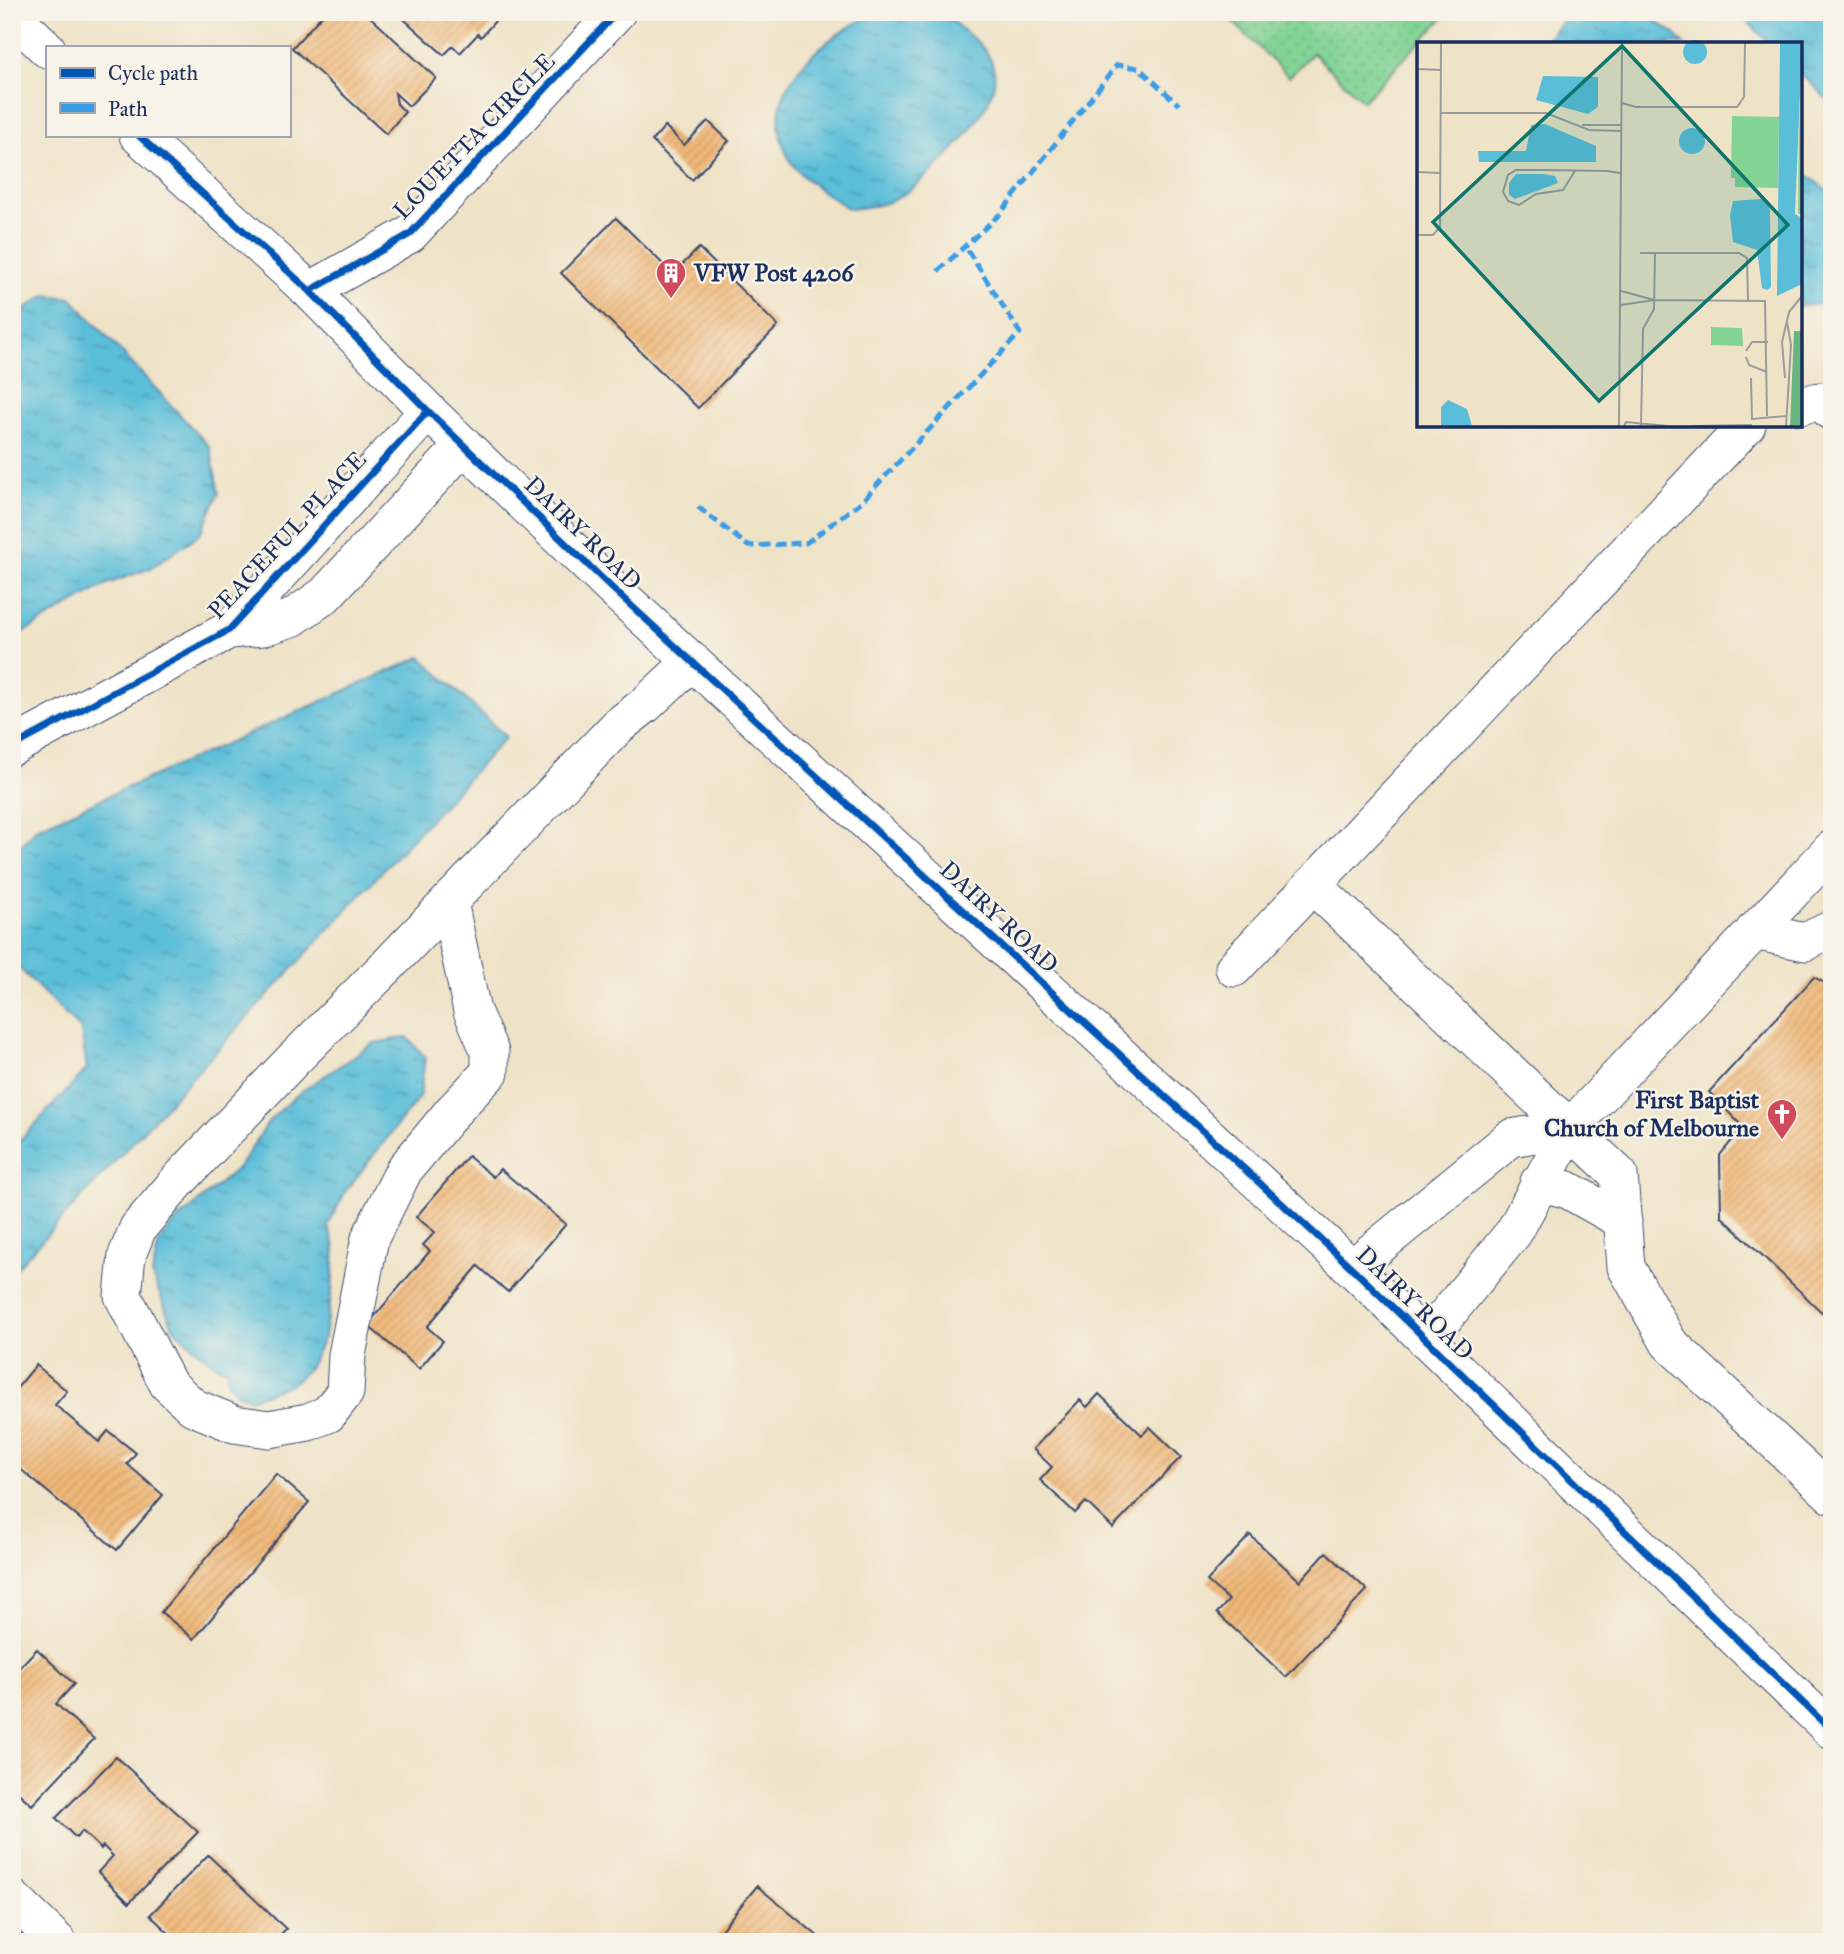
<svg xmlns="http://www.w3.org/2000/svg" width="1844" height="1954" viewBox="0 0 1844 1954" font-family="'IM FELL Great Primer',serif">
<defs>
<pattern id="grass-dots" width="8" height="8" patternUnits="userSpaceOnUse" patternTransform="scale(1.75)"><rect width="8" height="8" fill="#82d394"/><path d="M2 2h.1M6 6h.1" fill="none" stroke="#70b582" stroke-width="1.8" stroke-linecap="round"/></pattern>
<pattern id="water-ripples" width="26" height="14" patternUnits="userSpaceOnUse" patternTransform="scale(1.75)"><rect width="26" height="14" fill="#5abed9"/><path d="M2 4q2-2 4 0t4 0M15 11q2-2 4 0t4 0" fill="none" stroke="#4a9bb3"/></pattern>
<pattern id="building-hatch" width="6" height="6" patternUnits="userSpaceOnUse" patternTransform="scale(1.75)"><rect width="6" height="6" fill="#f0b777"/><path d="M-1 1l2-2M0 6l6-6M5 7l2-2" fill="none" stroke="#cd9e69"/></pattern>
</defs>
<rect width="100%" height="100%" fill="#f7f3e8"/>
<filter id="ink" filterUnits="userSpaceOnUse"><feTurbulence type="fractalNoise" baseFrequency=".0143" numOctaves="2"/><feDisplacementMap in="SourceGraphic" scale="14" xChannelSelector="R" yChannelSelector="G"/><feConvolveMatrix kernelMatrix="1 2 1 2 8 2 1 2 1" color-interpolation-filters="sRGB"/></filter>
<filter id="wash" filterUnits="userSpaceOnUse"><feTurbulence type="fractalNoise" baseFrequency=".00686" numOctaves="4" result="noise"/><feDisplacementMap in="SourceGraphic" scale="28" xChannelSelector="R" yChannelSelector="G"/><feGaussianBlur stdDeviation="1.57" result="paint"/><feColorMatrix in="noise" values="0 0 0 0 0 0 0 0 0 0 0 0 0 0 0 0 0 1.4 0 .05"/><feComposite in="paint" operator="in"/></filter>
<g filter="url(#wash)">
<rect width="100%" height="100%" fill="#efe3c7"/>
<!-- grass -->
<path fill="url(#grass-dots)" stroke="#4e8179" stroke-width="2" d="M 1223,12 L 1449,12 L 1363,101 L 1313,53 L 1289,77 Z"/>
<!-- water -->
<path fill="url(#water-ripples)" stroke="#3a769c" stroke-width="2" d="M 877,12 C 890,12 931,9 941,14 C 949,17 956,24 963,30 C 976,40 992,53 994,71 C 1001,110 930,177 901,196 C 886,206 866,207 849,209 C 832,197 812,186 798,171 C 789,162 784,149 781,138 C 767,78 830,35 877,12 Z
M 1570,12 L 1643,12 L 1676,35 L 1684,44 L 1543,44 Z
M 1738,12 L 1832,12 L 1832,104 L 1800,73 L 1800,44 L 1770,44 Z
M 1800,169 L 1832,195 L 1832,305 L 1828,303 L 1800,306 Z
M 46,295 L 71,298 L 210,447 L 219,493 L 200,534 L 151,568 L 107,584 L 12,639 L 12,322 L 26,308 Z
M 421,657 L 506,737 L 12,1273 L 12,1149 L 87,1069 L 81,1030 L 12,961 L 12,856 L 36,828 Z
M 407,1037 L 425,1057 L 420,1096 L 345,1192 L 328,1226 L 335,1247 L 332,1291 L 324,1337 L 310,1367 L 292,1384 L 251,1399 L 236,1393 L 227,1381 L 228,1370 L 217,1366 L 198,1351 L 173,1328 L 152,1274 L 159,1242 L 174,1223 L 239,1167 L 270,1120 L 299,1093 L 374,1043 Z"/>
<g id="blocks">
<!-- building -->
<path fill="url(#building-hatch)" d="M 325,12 L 365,12 L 436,78 L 409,106 L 395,93 L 397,104 L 405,112 L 386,134 L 292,48 Z
M 396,12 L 503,12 L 481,37 L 478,34 L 460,53 L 453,46 L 444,55 Z
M 708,121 L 729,141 L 692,180 L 652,141 L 665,126 L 684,145 Z
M 616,218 L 673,274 L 699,248 L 778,326 L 698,408 L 561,273 Z
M 1814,977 L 1832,987 L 1832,1322 L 1721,1216 L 1720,1155 L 1743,1127 L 1709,1092 Z
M 468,1156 L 493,1177 L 500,1169 L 566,1224 L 508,1292 L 478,1266 L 427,1327 L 443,1341 L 419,1369 L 367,1325 L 430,1251 L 423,1245 L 435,1232 L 416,1217 Z
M 36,1365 L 67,1391 L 55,1405 L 99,1442 L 108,1431 L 136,1453 L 127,1464 L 163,1495 L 117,1550 L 12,1462 L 12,1394 Z
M 1099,1394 L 1142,1435 L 1150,1427 L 1181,1457 L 1113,1528 L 1086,1502 L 1075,1513 L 1040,1480 L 1052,1467 L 1033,1449 L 1080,1400 L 1087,1407 Z
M 276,1474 L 309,1502 L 194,1639 L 161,1612 Z
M 1250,1535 L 1300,1581 L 1326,1552 L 1367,1590 L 1286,1677 L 1217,1613 L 1229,1600 L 1207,1581 Z
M 37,1649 L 74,1684 L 56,1704 L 94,1739 L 32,1805 L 12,1787 L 12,1675 Z
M 116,1757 L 198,1832 L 129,1903 L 98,1872 L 113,1856 L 103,1846 L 101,1849 L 82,1831 L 76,1838 L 56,1818 Z
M 208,1855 L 286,1929 L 273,1942 L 188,1942 L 182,1937 L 178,1942 L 150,1915 Z
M 757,1886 L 825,1942 L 711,1942 Z"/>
</g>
</g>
<g filter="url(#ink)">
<use href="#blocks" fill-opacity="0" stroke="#3b4a6e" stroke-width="2"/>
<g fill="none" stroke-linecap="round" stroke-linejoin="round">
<!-- minor casing -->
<g stroke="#3b4a6e" stroke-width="39">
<path id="minor" d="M 12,15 L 47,49
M 138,135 L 310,291 L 428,411 L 613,589 L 1352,1268 L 1832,1731
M 310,291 L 410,234 L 617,12
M 1800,406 L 1819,401 L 1832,412
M 229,630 L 263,627 L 292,618 L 325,595 L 464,445
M 12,747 L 229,630 L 428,411
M 1313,885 L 1619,1175 L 1626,1267 L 1669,1343 L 1832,1495
M 449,902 L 472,1011 L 490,1052 L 490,1072 L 453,1111 L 404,1170 L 370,1238 L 347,1355 L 345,1392 L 328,1414 L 308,1422 L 269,1429 L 234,1424 L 193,1407 L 168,1384 L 123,1296 L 127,1255 L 138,1228 L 178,1181 L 290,1063 L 392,961 L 618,726 L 645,705 L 692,661
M 1754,931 L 1805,942 L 1832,929
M 1234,968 L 1747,425
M 1539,1182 L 1568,1190 L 1623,1221
M 1352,1268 L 1511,1138 L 1570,1128
M 1426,1340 L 1514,1232 L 1570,1128 L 1832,849
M 12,1898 L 58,1942"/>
</g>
<!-- minor -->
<use href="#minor" stroke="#fff" stroke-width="37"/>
<!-- quiet -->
<path stroke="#3b9de6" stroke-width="5" stroke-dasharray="10 5" stroke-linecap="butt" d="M 938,271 L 1000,214 L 1117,65 L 1139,68 L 1179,105
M 698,507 L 748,546 L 806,543 L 861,502 L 1020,333 L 965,246"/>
<!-- cycleway casing -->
<g stroke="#f7f3e8" stroke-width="11">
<path id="cycleway" d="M 138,135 L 310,291 L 428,411 L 613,589 L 1352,1268 L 1832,1731
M 310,291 L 410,234 L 617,12
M 12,747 L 229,630 L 428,411"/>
</g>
<!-- cycleway -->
<use href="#cycleway" stroke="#0057b8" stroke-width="7"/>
</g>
</g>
<!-- icons -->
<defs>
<g id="building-pin" transform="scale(1.575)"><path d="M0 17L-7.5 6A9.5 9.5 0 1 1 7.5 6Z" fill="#d1495b" stroke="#f7f3e8"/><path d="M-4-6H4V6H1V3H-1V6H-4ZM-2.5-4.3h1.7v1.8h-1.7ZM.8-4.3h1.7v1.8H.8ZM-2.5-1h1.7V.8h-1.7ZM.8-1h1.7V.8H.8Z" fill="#fff"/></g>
<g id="church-pin" transform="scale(1.575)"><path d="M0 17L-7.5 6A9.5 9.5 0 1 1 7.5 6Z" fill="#d1495b" stroke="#f7f3e8"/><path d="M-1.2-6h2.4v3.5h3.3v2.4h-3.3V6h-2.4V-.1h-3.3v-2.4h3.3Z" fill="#fff"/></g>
</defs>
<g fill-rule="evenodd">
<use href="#building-pin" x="671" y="273"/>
<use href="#church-pin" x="1782" y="1114"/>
</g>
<g text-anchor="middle" stroke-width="5" stroke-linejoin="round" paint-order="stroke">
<!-- street labels -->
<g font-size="24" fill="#1b2f5e" stroke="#f7f3e8">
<text transform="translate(474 136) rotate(-46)" y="8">LOUETTA CIRCLE</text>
<text transform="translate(583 533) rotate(44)" y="8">DAIRY ROAD</text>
<text transform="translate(287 535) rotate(-47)" y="8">PEACEFUL PLACE</text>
<text transform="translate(999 917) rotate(43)" y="8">DAIRY ROAD</text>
<text transform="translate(1415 1303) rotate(44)" y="8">DAIRY ROAD</text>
</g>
<!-- poi labels -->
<g font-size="24" font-weight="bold" fill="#1b2f5e" stroke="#f7f3e8" text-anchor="start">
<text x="694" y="281">VFW Post 4206</text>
<text x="1759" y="1108" text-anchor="end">First Baptist<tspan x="1759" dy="28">Church of Melbourne</tspan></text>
</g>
</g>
<!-- overview -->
<g transform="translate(1417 42)">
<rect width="385" height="385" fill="#efe3c7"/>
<path d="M 382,57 L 385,172 L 381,172 ZM 315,74 L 362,75 L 361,146 L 318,145 L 318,136 L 314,136 ZM 294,285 L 325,286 L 326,304 L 294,303 Z" fill="#82d394"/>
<path d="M 377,289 L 385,289 L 385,384 L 373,384 Z" fill="#69b57e"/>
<path d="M266 10a12 12 0 1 1 24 0a12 12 0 1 1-24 0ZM 363,1 L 385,1 L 378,172 L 385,176 L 385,242 L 360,254 ZM 126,34 L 181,35 L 181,65 L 171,72 L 119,58 ZM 128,82 L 179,104 L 179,120 L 62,120 L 61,109 L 109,109 L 114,83 ZM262 99a13 13 0 1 1 26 0a13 13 0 1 1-26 0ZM 99,132 L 126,132 L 138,134 L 141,141 L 98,157 L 92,153 L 92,141 ZM 344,157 L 351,159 L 353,169 L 354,245 L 350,248 L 345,246 L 340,208 L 316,200 L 313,173 L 316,159 ZM 31,358 L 50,367 L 55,384 L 24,384 L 24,365 Z" fill="#5abed9"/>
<path fill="none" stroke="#9a9b9d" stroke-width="2" d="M 0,27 L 24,28M 205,61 L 219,65 L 320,65 L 327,55 L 328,1M 24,71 L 129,71 L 172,88 L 204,89M 165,83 L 204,83M 158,129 L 146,148 L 119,152 L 102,163 L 91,159 L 86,150 L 91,133 L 99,128 L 128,128 L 190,129 L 203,131M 0,130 L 23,131M 0,193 L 16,193 L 23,185 L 24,1M 223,211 L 322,211 L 330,216 L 331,258M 204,249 L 237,258M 204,263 L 237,258 L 348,259 L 350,374M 329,309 L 335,300 L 351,300M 329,315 L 332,323 L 350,330M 334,336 L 335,377 L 369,374M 368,336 L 365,300 L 372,270 L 385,254M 202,384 L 205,1M 207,384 L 209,380 L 251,384M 224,384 L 226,287 L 237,267 L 238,211M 275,384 L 335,383M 369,384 L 374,303 L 370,280"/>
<path fill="#0f766e" fill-opacity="0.15" stroke="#0f766e" stroke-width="3.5" d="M 205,4 L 371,183 L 182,359 L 16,180 Z"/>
<rect width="385" height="385" fill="none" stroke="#1b2f5e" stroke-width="3.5"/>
</g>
<!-- margin -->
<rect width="1844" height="1954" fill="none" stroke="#f7f3e8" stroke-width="42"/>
<!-- legend -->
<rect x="46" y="46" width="245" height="91" fill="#f7f3e8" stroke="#9fa5b1" stroke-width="2"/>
<rect x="60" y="68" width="35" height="10" fill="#0057b8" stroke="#9fa5b1" stroke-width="2"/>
<text x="108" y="80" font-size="21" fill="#1b2f5e">Cycle path</text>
<rect x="60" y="103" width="35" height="10" fill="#3b9de6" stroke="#9fa5b1" stroke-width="2"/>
<text x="108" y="116" font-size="21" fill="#1b2f5e">Path</text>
</svg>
